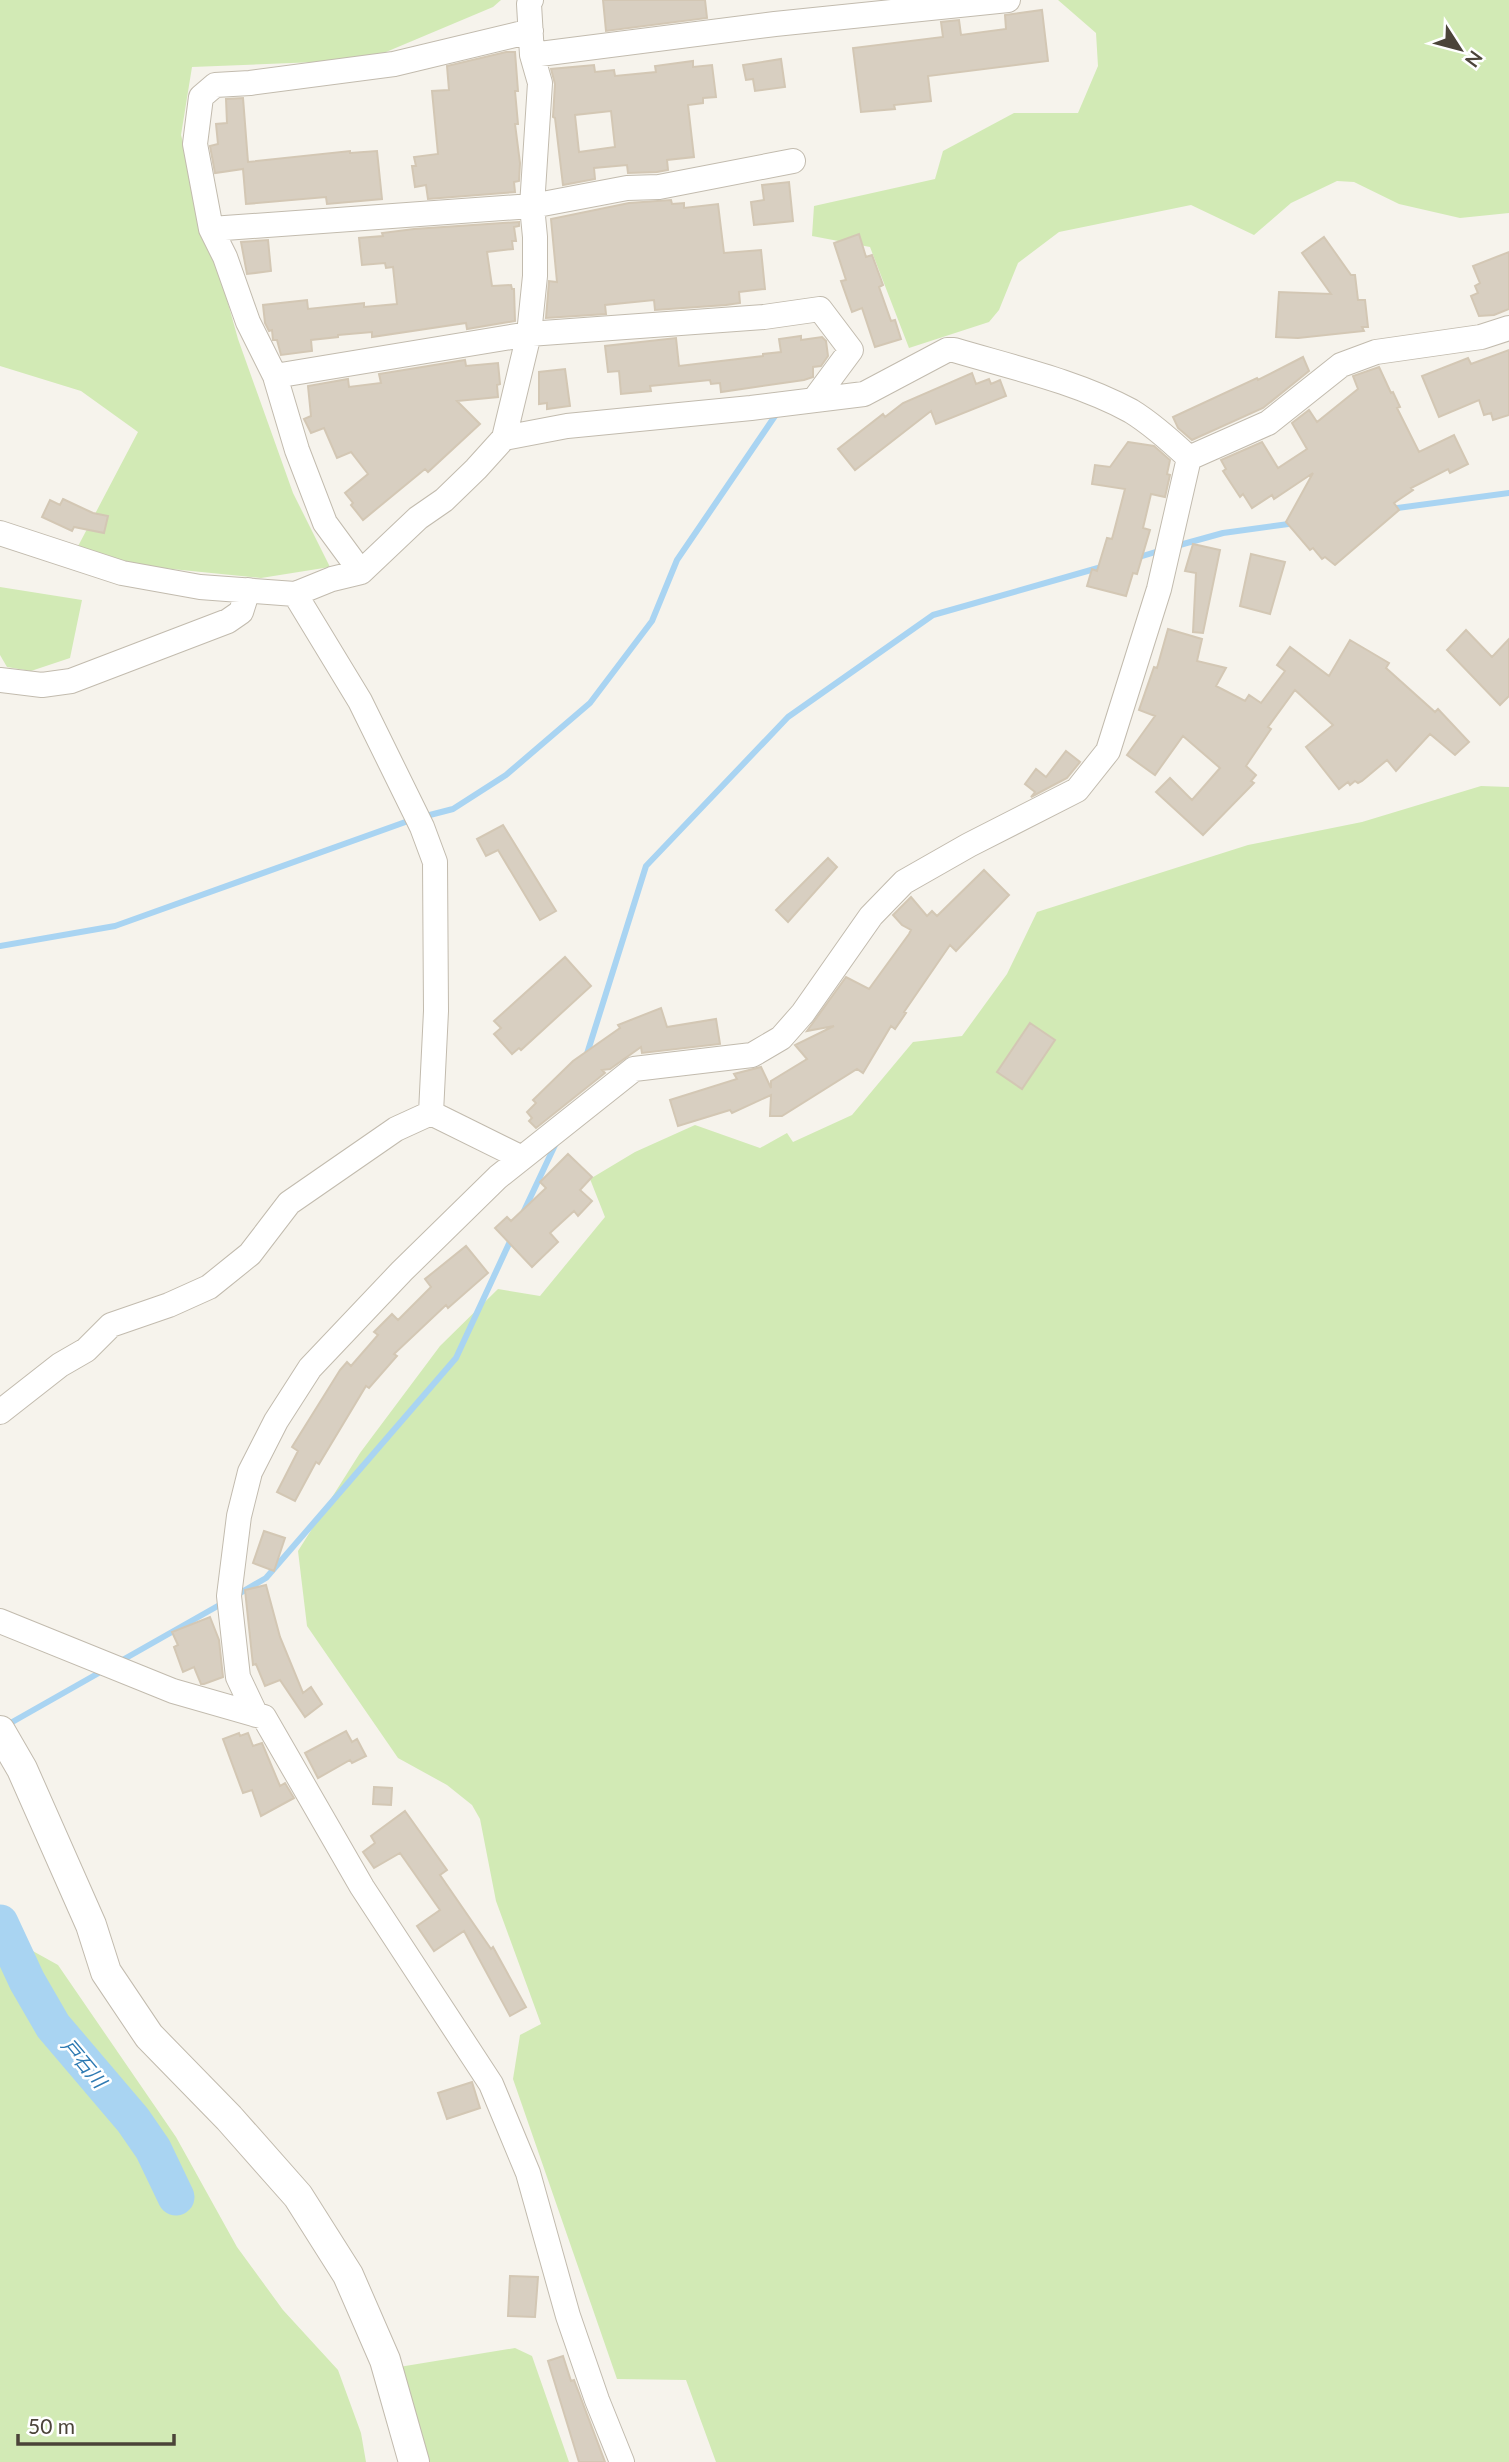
<svg xmlns="http://www.w3.org/2000/svg" width="1509" height="2462" viewBox="0 0 1509 2462" font-family="Lato,'Noto Sans JP',sans-serif">
<rect width="100%" height="100%" fill="#f6f3ec"/>
<!-- green -->
<path fill="#d2eab5" d="M 0,0 L 501,0 L 493,7 L 367,60 L 192,67 L 181,135 L 238,339 L 293,493 L 330,567 L 261,578 L 142,566 L 75,552 L 138,432 L 81,391 L 0,366 Z
M 1058,0 L 1509,0 L 1509,213 L 1460,218 L 1399,204 L 1354,182 L 1337,181 L 1291,203 L 1254,235 L 1191,205 L 1059,232 L 1018,263 L 999,310 L 989,322 L 909,348 L 870,247 L 812,236 L 814,206 L 935,179 L 943,151 L 1014,113 L 1078,113 L 1098,66 L 1096,33 Z
M 0,587 L 82,600 L 70,658 L 31,671 L 7,667 L 0,655 Z
M 1481,786 L 1509,787 L 1509,2462 L 716,2462 L 686,2380 L 617,2379 L 513,2079 L 520,2035 L 541,2024 L 496,1901 L 480,1819 L 472,1805 L 447,1785 L 398,1758 L 307,1626 L 298,1551 L 360,1453 L 440,1346 L 498,1289 L 540,1296 L 605,1217 L 590,1179 L 635,1152 L 695,1125 L 760,1148 L 787,1133 L 793,1142 L 852,1115 L 913,1042 L 962,1036 L 1007,974 L 1037,912 L 1248,845 L 1362,822 Z
M 31,1950 L 58,1965 L 176,2137 L 237,2247 L 283,2310 L 338,2370 L 361,2433 L 366,2462 L 0,2462 L 0,1952 Z
M 515,2348 L 532,2356 L 569,2462 L 416,2462 L 393,2368 Z"/>
<g fill="none" stroke-linecap="round" stroke-linejoin="round">
<!-- stream -->
<path stroke="#a9d4f2" stroke-width="6" d="M 1390,509 L 1509,493
M 1176,546 L 1223,533 L 1296,523
M 1136,558 L 1162,550
M 422,817 L 453,809 L 506,775 L 590,703 L 652,621 L 677,560 L 777,413
M 0,946 L 115,926 L 411,820
M 586,1057 L 646,866 L 788,717 L 933,615 L 1105,566
M 523,1213 L 556,1143
M 235,1596 L 266,1578 L 456,1358 L 513,1235
M 119,1662 L 223,1603
M 7,1725 L 104,1670"/>
<!-- river -->
<path stroke="#a9d4f2" stroke-width="37" d="M 0,1923 L 27,1981 L 53,2026 L 133,2120 L 153,2149 L 176,2197"/>
</g>
<!-- building -->
<path fill="#d8cfc1" stroke="#d3c7b4" stroke-width="2" fill-rule="evenodd" d="M 603,0 L 705,0 L 707,18 L 606,31 Z
M 1042,10 L 1048,61 L 928,76 L 931,101 L 894,105 L 895,109 L 861,112 L 853,48 L 943,37 L 941,22 L 959,20 L 961,35 L 1006,29 L 1005,15 Z
M 506,52 L 515,52 L 518,91 L 515,91 L 518,124 L 515,124 L 520,163 L 519,181 L 514,182 L 515,192 L 428,199 L 426,185 L 415,187 L 412,166 L 416,166 L 414,157 L 438,154 L 432,91 L 449,90 L 447,66 Z
M 781,59 L 785,87 L 755,91 L 753,79 L 746,80 L 743,65 Z
M 693,61 L 693,67 L 712,65 L 716,97 L 703,98 L 703,103 L 688,105 L 694,157 L 667,160 L 668,170 L 657,172 L 628,173 L 627,165 L 594,168 L 595,179 L 563,185 L 555,118 L 553,117 L 555,84 L 551,69 L 594,65 L 595,72 L 614,70 L 615,76 L 656,72 L 655,66 ZM 611,111 L 615,147 L 579,152 L 575,115 Z
M 243,98 L 248,162 L 350,151 L 350,153 L 377,151 L 382,199 L 327,204 L 326,197 L 246,204 L 243,169 L 215,173 L 210,146 L 218,144 L 216,124 L 227,123 L 226,99 Z
M 789,182 L 793,221 L 754,225 L 751,202 L 764,200 L 762,185 Z
M 671,200 L 672,204 L 684,203 L 684,208 L 718,204 L 724,253 L 761,250 L 765,289 L 739,292 L 740,303 L 726,305 L 655,310 L 654,300 L 605,305 L 606,314 L 546,318 L 549,281 L 557,282 L 551,219 L 629,203 Z
M 519,222 L 519,226 L 514,227 L 516,241 L 512,241 L 513,249 L 487,252 L 492,286 L 511,285 L 512,289 L 514,289 L 515,321 L 467,329 L 466,323 L 372,337 L 372,332 L 338,335 L 338,337 L 311,340 L 312,351 L 281,355 L 277,340 L 273,340 L 272,330 L 269,331 L 265,323 L 263,305 L 307,300 L 308,309 L 364,303 L 364,307 L 397,304 L 393,267 L 386,268 L 385,263 L 362,265 L 359,238 L 383,236 L 382,233 L 414,229 Z
M 859,234 L 866,257 L 872,255 L 883,285 L 879,287 L 891,321 L 895,320 L 901,339 L 875,347 L 862,308 L 852,312 L 841,281 L 846,280 L 834,243 Z
M 1324,237 L 1351,275 L 1355,275 L 1358,300 L 1365,300 L 1368,327 L 1362,327 L 1364,331 L 1298,338 L 1276,337 L 1279,292 L 1331,294 L 1302,253 Z
M 268,240 L 271,271 L 247,274 L 241,242 Z
M 1509,252 L 1509,309 L 1494,315 L 1479,316 L 1471,296 L 1478,293 L 1475,286 L 1480,283 L 1473,266 Z
M 801,336 L 801,340 L 822,337 L 826,341 L 828,356 L 821,366 L 813,367 L 813,377 L 804,380 L 721,392 L 720,383 L 711,384 L 710,380 L 650,386 L 651,391 L 621,394 L 619,371 L 608,372 L 605,346 L 676,338 L 679,366 L 763,356 L 763,354 L 781,352 L 779,339 Z
M 1509,350 L 1509,415 L 1493,420 L 1491,413 L 1484,415 L 1479,400 L 1439,417 L 1422,376 L 1468,358 L 1471,364 Z
M 1303,357 L 1309,371 L 1263,408 L 1192,440 L 1178,428 L 1173,417 L 1257,378 L 1258,380 Z
M 465,360 L 466,366 L 498,363 L 500,384 L 497,385 L 498,397 L 457,401 L 480,424 L 428,472 L 425,469 L 363,520 L 351,505 L 353,503 L 345,493 L 368,474 L 351,452 L 337,458 L 324,428 L 311,433 L 304,419 L 311,416 L 308,386 L 348,379 L 349,387 L 381,383 L 379,374 Z
M 1379,367 L 1391,393 L 1393,392 L 1400,407 L 1397,408 L 1419,452 L 1454,435 L 1468,464 L 1450,473 L 1448,469 L 1411,488 L 1413,490 L 1394,503 L 1399,510 L 1335,565 L 1325,557 L 1322,559 L 1313,548 L 1310,550 L 1286,522 L 1313,473 L 1274,499 L 1272,495 L 1252,508 L 1243,494 L 1240,497 L 1223,471 L 1226,469 L 1221,460 L 1262,442 L 1278,468 L 1307,449 L 1292,423 L 1309,410 L 1317,422 L 1358,389 L 1353,376 Z
M 565,369 L 570,406 L 547,409 L 547,403 L 539,404 L 539,372 Z
M 972,373 L 976,384 L 989,379 L 991,384 L 1000,380 L 1006,396 L 936,424 L 931,411 L 855,470 L 838,449 L 883,414 L 885,417 L 903,403 Z
M 1128,442 L 1154,446 L 1170,460 L 1167,474 L 1170,475 L 1165,497 L 1151,494 L 1143,528 L 1150,530 L 1137,574 L 1133,573 L 1126,596 L 1087,586 L 1092,569 L 1097,571 L 1107,538 L 1112,539 L 1125,489 L 1092,484 L 1095,465 L 1110,467 Z
M 63,499 L 93,513 L 108,516 L 104,533 L 74,527 L 72,531 L 42,517 L 50,500 L 60,505 Z
M 1193,544 L 1220,550 L 1203,633 L 1193,632 L 1196,573 L 1185,571 Z
M 1251,554 L 1285,562 L 1270,614 L 1240,606 Z
M 1168,629 L 1202,639 L 1197,661 L 1226,668 L 1216,686 L 1245,701 L 1249,695 L 1261,703 L 1285,671 L 1277,665 L 1290,647 L 1329,676 L 1350,640 L 1389,663 L 1386,668 L 1435,712 L 1438,709 L 1469,742 L 1455,755 L 1430,734 L 1396,771 L 1387,760 L 1362,781 L 1358,783 L 1355,781 L 1350,785 L 1348,782 L 1339,789 L 1306,747 L 1333,725 L 1295,690 L 1268,727 L 1271,729 L 1246,766 L 1256,775 L 1251,781 L 1254,783 L 1203,835 L 1156,792 L 1170,778 L 1192,800 L 1220,768 L 1183,736 L 1155,775 L 1127,755 L 1155,716 L 1139,710 L 1154,667 L 1157,668 Z
M 1466,630 L 1492,657 L 1509,639 L 1509,696 L 1500,705 L 1447,650 Z
M 1066,751 L 1080,762 L 1067,778 L 1031,797 L 1035,792 L 1025,784 L 1036,769 L 1046,777 Z
M 503,825 L 556,911 L 540,920 L 498,850 L 486,856 L 477,839 Z
M 828,858 L 837,867 L 788,922 L 776,910 Z
M 984,870 L 1009,895 L 956,951 L 950,945 L 904,1012 L 906,1013 L 895,1029 L 891,1026 L 863,1073 L 857,1069 L 782,1116 L 770,1116 L 771,1095 L 732,1113 L 730,1110 L 678,1126 L 670,1100 L 737,1079 L 734,1074 L 761,1067 L 771,1088 L 771,1081 L 807,1059 L 795,1045 L 834,1026 L 807,1031 L 846,977 L 869,989 L 909,934 L 911,930 L 902,925 L 893,915 L 911,897 L 927,916 L 932,911 L 937,916 Z
M 565,957 L 591,986 L 521,1050 L 519,1048 L 512,1054 L 494,1034 L 501,1028 L 494,1021 Z
M 661,1008 L 667,1027 L 716,1019 L 720,1044 L 642,1053 L 641,1047 L 610,1069 L 602,1070 L 605,1073 L 536,1128 L 529,1121 L 532,1118 L 527,1112 L 536,1103 L 533,1100 L 573,1061 L 620,1028 L 618,1025 Z
M 1030,1023 L 1055,1040 L 1022,1089 L 997,1072 Z
M 568,1154 L 592,1177 L 580,1190 L 592,1201 L 578,1216 L 574,1211 L 550,1233 L 558,1242 L 532,1267 L 495,1228 L 507,1217 L 511,1221 L 546,1188 L 540,1182 Z
M 466,1246 L 488,1273 L 448,1308 L 446,1305 L 394,1354 L 397,1356 L 369,1388 L 366,1386 L 319,1464 L 316,1462 L 295,1501 L 277,1492 L 298,1451 L 292,1447 L 340,1370 L 347,1362 L 351,1366 L 378,1335 L 374,1332 L 392,1314 L 398,1320 L 431,1287 L 425,1279 Z
M 264,1531 L 285,1538 L 274,1571 L 253,1563 Z
M 266,1585 L 280,1637 L 303,1693 L 311,1687 L 322,1704 L 305,1717 L 280,1680 L 265,1686 L 256,1664 L 253,1665 L 245,1590 Z
M 210,1617 L 219,1640 L 223,1677 L 204,1684 L 201,1684 L 194,1667 L 183,1672 L 174,1647 L 178,1645 L 172,1632 Z
M 346,1731 L 352,1742 L 357,1739 L 366,1756 L 352,1763 L 350,1760 L 318,1778 L 305,1753 Z
M 239,1733 L 240,1736 L 248,1733 L 253,1746 L 262,1743 L 280,1786 L 285,1783 L 294,1798 L 261,1816 L 252,1790 L 243,1793 L 223,1739 Z
M 374,1787 L 392,1788 L 391,1805 L 373,1804 Z
M 405,1811 L 447,1870 L 440,1875 L 491,1949 L 493,1947 L 526,2007 L 510,2016 L 464,1931 L 434,1951 L 417,1926 L 440,1910 L 400,1853 L 374,1868 L 363,1852 L 375,1843 L 371,1836 Z
M 472,2082 L 480,2108 L 447,2119 L 438,2093 Z
M 510,2276 L 538,2277 L 535,2317 L 508,2316 Z
M 563,2356 L 571,2381 L 574,2380 L 605,2462 L 579,2462 L 548,2361 Z"/>
<g fill="none" stroke-linecap="round" stroke-linejoin="round">
<!-- minor casing -->
<g stroke="#c2bbae" stroke-width="26">
<path id="minor" d="M 532,55 L 775,24 L 1008,0
M 211,229 L 532,206 L 627,188 L 659,187 L 793,161
M 275,376 L 529,334 L 764,317 L 820,309 L 851,350 L 814,400
M 504,438 L 567,426 L 751,408 L 864,394 L 947,350 L 954,350 C 1011,367 1078,382 1131,411 C 1152,424 1171,441 1189,458
M 1189,458 L 1268,423 L 1341,365 L 1376,352 L 1481,337 L 1509,328
M 0,533 L 122,573 L 200,587 L 295,594 L 332,579 L 361,572 L 418,518 L 444,500 L 476,469 L 504,438 L 529,334 L 535,276 L 535,237 L 532,206 L 540,83 L 532,55 L 529,4 L 531,0
M 361,572 L 325,523 L 297,450 L 275,376 L 248,322 L 225,257 L 211,229 L 195,144 L 201,97 L 215,85 L 250,83 L 394,64 L 531,31
M 295,594 L 360,701 L 422,827 L 435,862 L 436,1011 L 431,1113
M 0,680 L 42,685 L 71,681 L 228,621 L 241,612 L 248,590
M 431,1113 L 522,1158
M 0,1412 L 60,1365 L 86,1350 L 111,1325 L 169,1305 L 209,1287 L 250,1254 L 289,1203 L 396,1129 L 431,1113
M 0,1621 L 173,1691 L 264,1717 L 362,1887 L 491,2084 L 528,2173 L 568,2316 L 597,2400 L 622,2462
M 256,1715 L 238,1677 L 229,1596 L 239,1516 L 250,1472 L 276,1421 L 310,1368 L 402,1271 L 498,1177 L 634,1069 L 752,1055 L 781,1038 L 803,1013 L 871,916 L 904,882 L 969,845 L 1077,790 L 1108,751 L 1159,589 L 1189,458"/>
</g>
<!-- tertiary casing -->
<g stroke="#c2bbae" stroke-width="32">
<path id="tertiary" d="M 0,1731 L 22,1769 L 91,1925 L 106,1972 L 149,2036 L 229,2118 L 298,2196 L 348,2275 L 385,2360 L 414,2462"/>
</g>
<!-- minor -->
<use href="#minor" stroke="#fff" stroke-width="24"/>
<!-- tertiary -->
<use href="#tertiary" stroke="#fff" stroke-width="30"/>
</g>
<g text-anchor="middle" stroke-width="5" stroke-linejoin="round" paint-order="stroke">
<!-- water labels -->
<g font-size="19" font-style="italic" fill="#2e7ab2" stroke="#fff">
<text transform="translate(84 2063) rotate(50)" y="7">戸石川</text>
</g>
</g>
<!-- north arrow -->
<g transform="translate(1460 49) rotate(126)" stroke="#ffffff" stroke-width="5" paint-order="stroke">
<path d="M0-5L12 26L0 18L-12 26Z" fill="#4b4439"/>
<text y="-10" font-size="19" font-weight="bold" text-anchor="middle" fill="#4b4439">N</text>
</g>
<!-- scale -->
<path d="M18 2434v10h156v-10" fill="none" stroke="#4b4439" stroke-width="3.5"/>
<text x="28" y="2434" font-size="21" fill="#4b4439" stroke="#ffffff" stroke-width="5" paint-order="stroke">50 m</text>
</svg>
